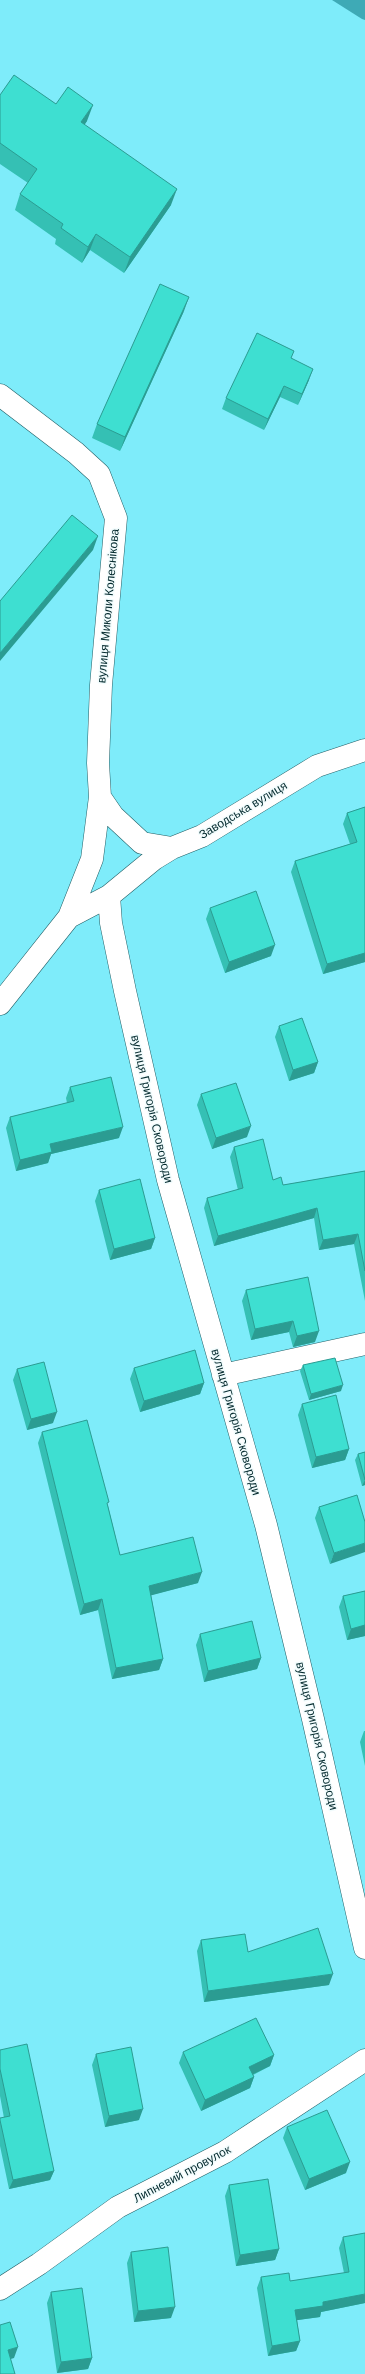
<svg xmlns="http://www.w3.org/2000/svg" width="365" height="2374" viewBox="0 0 365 2374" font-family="'DM Sans',sans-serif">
<rect width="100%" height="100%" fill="#7eecfa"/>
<!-- water -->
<path fill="#3eaab6" d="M 332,0 L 365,0 L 365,20 L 362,19 Z"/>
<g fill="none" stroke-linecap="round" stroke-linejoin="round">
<!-- minor casing -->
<g stroke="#235f66" stroke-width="23">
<path id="minor" d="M 0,395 L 76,453 L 99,474 L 116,518 L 101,685 L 98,763 L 100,797 L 113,816 L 142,843 L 172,848
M 109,896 L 111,923 L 125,991 L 168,1180 L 266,1525 L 313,1719 L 365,1948
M 69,917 L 109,896 L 154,859 L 172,848 L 202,836 L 317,766 L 365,750
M 0,1004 L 69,917 L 92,859 L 100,797
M 223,1375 L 365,1344
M 0,2289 L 39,2264 L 118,2207 L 225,2152 L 365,2060"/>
</g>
<!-- minor -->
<use href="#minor" stroke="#fff" stroke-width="22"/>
</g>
<!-- wall -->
<path fill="#35c0b4" d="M 0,95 L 56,104 L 87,121 L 84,125 L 171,205 L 124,273 L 90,250 L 82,263 L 55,244 L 56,239 L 15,210 L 20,194 L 28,183 L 0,164 Z
M 184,311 L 120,451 L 92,438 L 97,424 Z
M 292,358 L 309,380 L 298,405 L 280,397 L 264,430 L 222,409 L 226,398 Z
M 365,807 L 365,962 L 323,974 L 291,872 L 295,861 L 350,844 L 343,824 L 347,813 Z
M 210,908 L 271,956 L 225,973 L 206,919 Z
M 279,1026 L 318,1062 L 314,1073 L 289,1081 L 275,1037 Z
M 70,1087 L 119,1138 L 51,1154 L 48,1163 L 16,1171 L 6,1128 L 10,1117 L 67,1103 L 66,1098 Z
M 201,1094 L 247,1137 L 212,1149 L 197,1105 Z
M 234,1147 L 273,1180 L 283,1185 L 365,1171 L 365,1301 L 354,1244 L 319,1250 L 314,1218 L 214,1246 L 204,1208 L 207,1198 L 238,1190 L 230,1157 Z
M 99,1190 L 155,1238 L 151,1249 L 110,1260 L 95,1201 Z
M 308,1277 L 315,1342 L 293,1347 L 289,1332 L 251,1340 L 242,1301 L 246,1290 Z
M 303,1365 L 341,1391 L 309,1400 L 300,1371 Z
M 134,1368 L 204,1383 L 200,1394 L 140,1412 L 130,1379 Z
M 17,1369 L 53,1423 L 27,1430 L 13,1380 Z
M 302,1404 L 349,1449 L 345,1460 L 312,1468 L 298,1415 Z
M 42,1432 L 108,1506 L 120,1555 L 198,1583 L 151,1595 L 163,1659 L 159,1670 L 112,1679 L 98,1610 L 80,1615 L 38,1443 Z
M 365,1452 L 365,1485 L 362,1486 L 355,1460 L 358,1454 Z
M 357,1495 L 330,1564 L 315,1518 L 319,1507 Z
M 365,1591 L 365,1636 L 347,1640 L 339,1607 L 343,1596 Z
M 200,1634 L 261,1658 L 257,1669 L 204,1682 L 196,1645 Z
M 364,1731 L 365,1731 L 365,1766 L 360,1742 Z
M 201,1940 L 329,1985 L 204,2002 L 197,1951 Z
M 0,2050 L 54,2171 L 50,2180 L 9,2189 L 0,2146 L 0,2118 L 4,2118 L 0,2096 Z
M 183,2052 L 274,2055 L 270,2066 L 253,2075 L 254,2077 L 250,2088 L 201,2111 L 179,2063 Z
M 96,2054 L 139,2120 L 105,2127 L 92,2065 Z
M 287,2127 L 346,2173 L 305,2190 L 283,2138 Z
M 229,2185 L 279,2249 L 275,2260 L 236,2266 L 225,2196 Z
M 343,2237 L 365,2303 L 321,2312 L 320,2317 L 297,2320 L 300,2341 L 296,2351 L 268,2356 L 257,2288 L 261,2277 L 290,2281 L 344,2273 L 339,2248 Z
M 131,2252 L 171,2318 L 134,2322 L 127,2263 Z
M 51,2292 L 92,2358 L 88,2369 L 57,2373 L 47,2303 Z"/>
<!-- shaded-wall -->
<path fill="#2b9c92" d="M 93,105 L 87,121 L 75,139 L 81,122 Z
M 177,189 L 171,205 L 124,273 L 130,257 Z
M 96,234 L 90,250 L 82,263 L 88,247 Z
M 189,297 L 184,311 L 120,451 L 125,437 Z
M 313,369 L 309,380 L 298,405 L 302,394 Z
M 284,386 L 280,397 L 264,430 L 268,419 Z
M 98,536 L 93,550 L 0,661 L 0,653 Z
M 275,945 L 271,956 L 225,973 L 229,962 Z
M 365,953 L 365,962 L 323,974 L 327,964 Z
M 318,1062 L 314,1073 L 289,1081 L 293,1070 Z
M 251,1126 L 247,1137 L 212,1149 L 216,1138 Z
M 123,1127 L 119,1138 L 51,1154 L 48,1163 L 16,1171 L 20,1160 L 50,1144 Z
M 317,1208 L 314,1218 L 214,1246 L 218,1236 Z
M 358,1234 L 354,1244 L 319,1250 L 323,1240 Z
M 155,1238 L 151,1249 L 110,1260 L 114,1249 Z
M 293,1321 L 289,1332 L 251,1340 L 255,1329 Z
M 319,1331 L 315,1342 L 293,1347 L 297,1336 Z
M 204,1383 L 200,1394 L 140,1412 L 144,1401 Z
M 343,1385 L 341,1391 L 309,1400 L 311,1394 Z
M 57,1412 L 53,1423 L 27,1430 L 31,1419 Z
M 349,1449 L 345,1460 L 312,1468 L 316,1457 Z
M 365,1479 L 365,1485 L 362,1486 L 365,1480 Z
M 365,1543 L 365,1552 L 330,1564 L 334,1553 Z
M 202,1572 L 198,1583 L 145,1597 L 149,1586 Z
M 102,1599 L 98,1610 L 80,1615 L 84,1604 Z
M 365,1625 L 365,1636 L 347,1640 L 351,1629 Z
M 261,1658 L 257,1669 L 204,1682 L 208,1671 Z
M 163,1659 L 159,1670 L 112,1679 L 116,1668 Z
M 333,1974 L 329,1985 L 204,2002 L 208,1991 Z
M 274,2055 L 270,2066 L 245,2078 L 249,2067 Z
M 254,2077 L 250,2088 L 201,2111 L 205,2100 Z
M 143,2109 L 139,2120 L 105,2127 L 109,2116 Z
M 350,2162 L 346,2173 L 305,2190 L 309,2179 Z
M 54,2171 L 50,2180 L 9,2189 L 13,2180 Z
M 279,2249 L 275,2260 L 236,2266 L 240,2255 Z
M 365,2294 L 365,2303 L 321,2312 L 320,2317 L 291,2321 L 295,2310 L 323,2302 Z
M 175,2307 L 171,2318 L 134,2322 L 138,2311 Z
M 300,2341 L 296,2351 L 268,2356 L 272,2346 Z
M 18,2347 L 14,2358 L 4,2361 L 8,2350 Z
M 92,2358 L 88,2369 L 57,2373 L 61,2362 Z"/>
<!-- building -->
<path fill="#3edfd1" stroke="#2b9c92" d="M 14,75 L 56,104 L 68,87 L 93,105 L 81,122 L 177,189 L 130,257 L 96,234 L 88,247 L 61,228 L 63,224 L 20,194 L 37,169 L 0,143 L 0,95 Z
M 160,284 L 189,297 L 125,437 L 97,424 Z
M 257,333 L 294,351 L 291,358 L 313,369 L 302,394 L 284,386 L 268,419 L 226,398 Z
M 72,515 L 98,536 L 0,653 L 0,601 Z
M 365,807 L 365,953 L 327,964 L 295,861 L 357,842 L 347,813 Z
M 256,891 L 275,945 L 229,962 L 210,908 Z
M 302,1018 L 318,1062 L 293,1070 L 279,1026 Z
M 111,1077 L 123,1127 L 50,1144 L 52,1152 L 20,1160 L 10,1117 L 74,1101 L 70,1087 Z
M 236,1083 L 251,1126 L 216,1138 L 201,1094 Z
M 263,1139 L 273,1180 L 281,1177 L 283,1185 L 365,1171 L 365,1271 L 358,1234 L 323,1240 L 317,1208 L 218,1236 L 207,1198 L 243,1188 L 234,1147 Z
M 140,1179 L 155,1238 L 114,1249 L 99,1190 Z
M 308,1277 L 319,1331 L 297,1336 L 293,1321 L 255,1329 L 246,1290 Z
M 195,1350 L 204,1383 L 144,1401 L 134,1368 Z
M 335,1358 L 343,1385 L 311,1394 L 303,1365 Z
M 44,1362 L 57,1412 L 31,1419 L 17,1369 Z
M 336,1395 L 349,1449 L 316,1457 L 302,1404 Z
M 87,1420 L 109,1502 L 107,1503 L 120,1555 L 193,1537 L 202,1572 L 149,1586 L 163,1659 L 116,1668 L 102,1599 L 84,1604 L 42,1432 Z
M 365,1452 L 365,1480 L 358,1454 Z
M 357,1495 L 365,1522 L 365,1543 L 334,1553 L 319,1507 Z
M 365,1591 L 365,1625 L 351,1629 L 343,1596 Z
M 252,1621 L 261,1658 L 208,1671 L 200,1634 Z
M 318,1928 L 333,1974 L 208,1991 L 201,1940 L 245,1934 L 248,1952 Z
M 256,2018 L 274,2055 L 249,2067 L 254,2077 L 205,2100 L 183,2052 Z
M 27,2044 L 54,2171 L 13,2180 L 0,2120 L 0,2118 L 10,2116 L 0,2069 L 0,2050 Z
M 131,2047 L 143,2109 L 109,2116 L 96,2054 Z
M 327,2110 L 350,2162 L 309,2179 L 287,2127 Z
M 268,2179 L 279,2249 L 240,2255 L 229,2185 Z
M 365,2233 L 365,2294 L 323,2302 L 323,2306 L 295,2310 L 300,2341 L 272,2346 L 261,2277 L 289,2273 L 290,2281 L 349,2272 L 343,2237 Z
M 168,2247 L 175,2307 L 138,2311 L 131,2252 Z
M 82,2288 L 92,2358 L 61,2362 L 51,2292 Z
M 10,2322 L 18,2347 L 8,2350 L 15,2374 L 0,2374 L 0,2325 Z"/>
<g text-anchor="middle" stroke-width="3" stroke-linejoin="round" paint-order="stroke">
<!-- street labels -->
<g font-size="12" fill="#042a2e" stroke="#f2fcfd">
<text transform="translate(108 606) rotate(-85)" y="4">вулиця Миколи Колеснікова</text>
<text transform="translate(243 810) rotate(-31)" y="4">Заводська вулиця</text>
<text transform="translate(152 1109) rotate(77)" y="4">вулиця Григорія Сковороди</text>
<text transform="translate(236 1422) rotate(74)" y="4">вулиця Григорія Сковороди</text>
<text transform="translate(317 1736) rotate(77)" y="4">вулиця Григорія Сковороди</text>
<text transform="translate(182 2174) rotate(-28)" y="4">Липневий провулок</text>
</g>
</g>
</svg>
